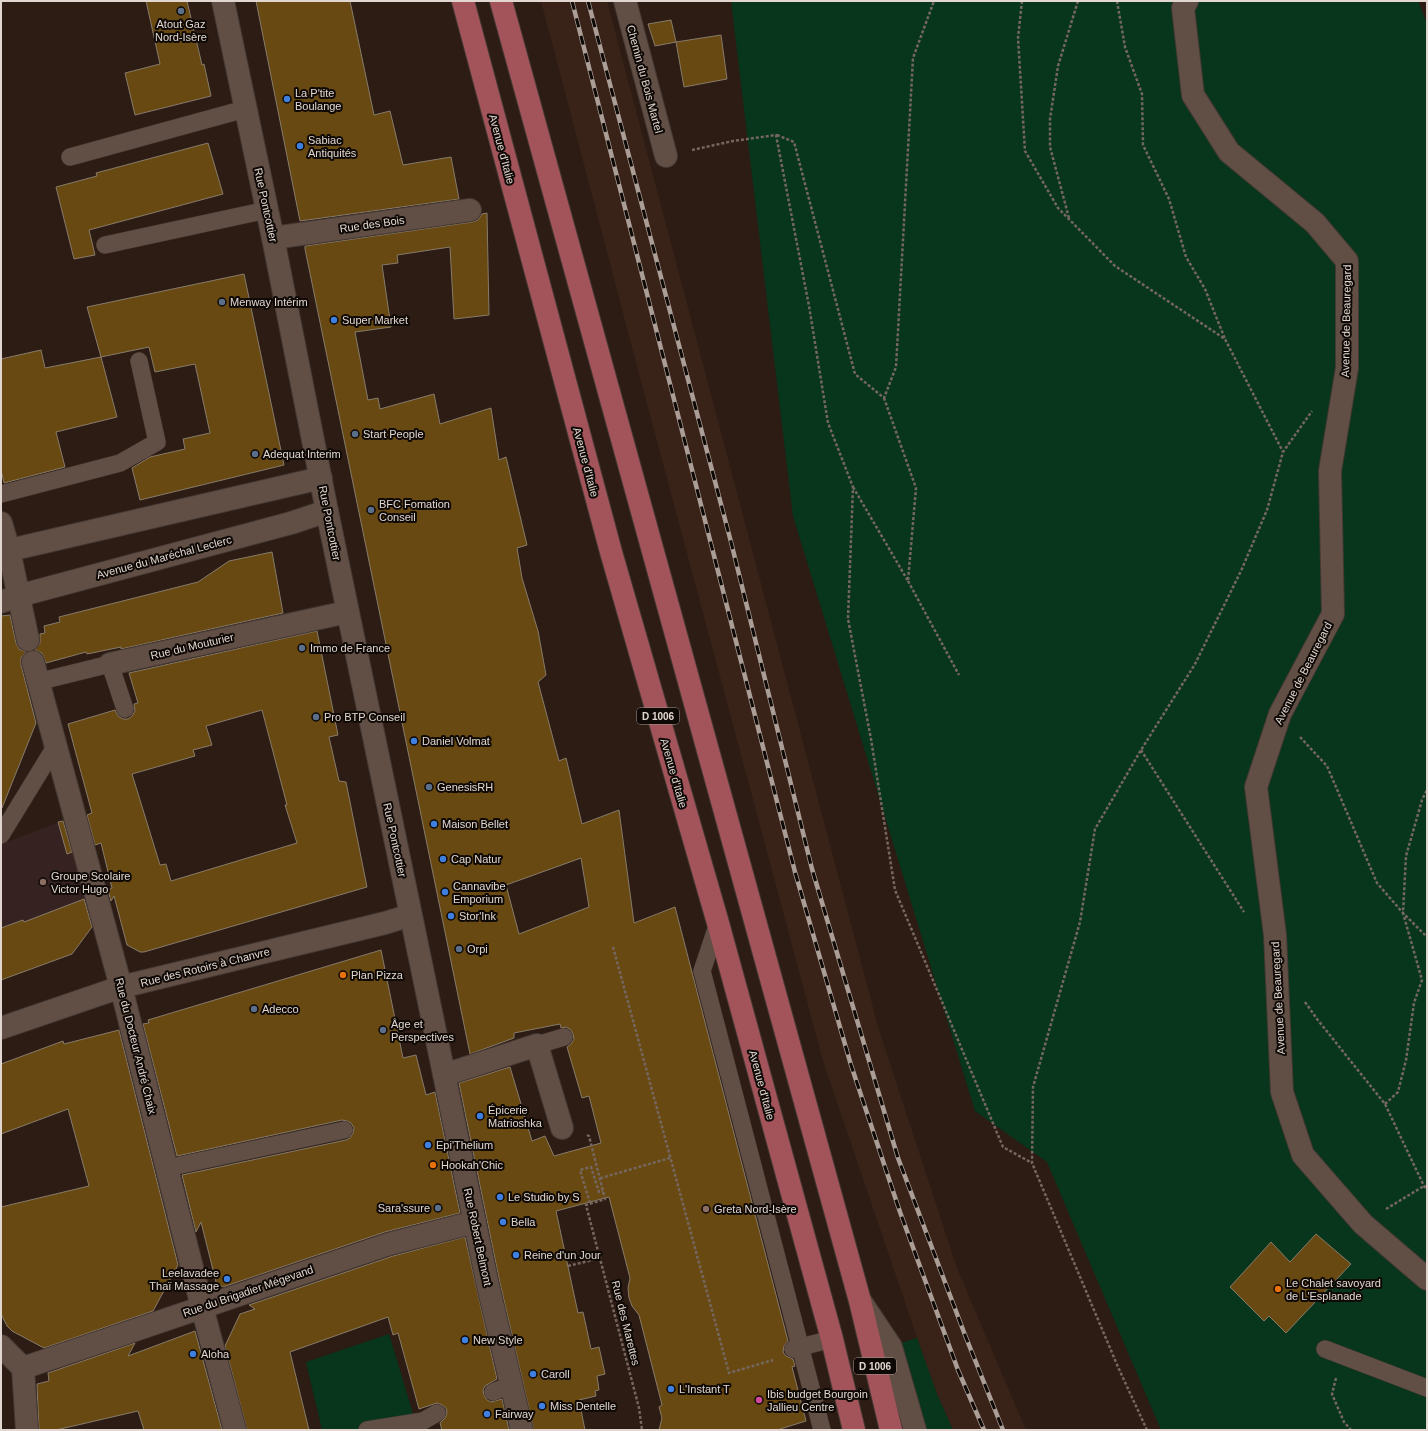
<svg xmlns="http://www.w3.org/2000/svg" width="1428" height="1431" viewBox="0 0 1428 1431" font-family="Helvetica,sans-serif">
<rect width="100%" height="100%" fill="#2c1c14"/>
<!-- built -->
<path fill="#392318" d="M 541,1 L 607,1 L 879,1030 L 957,1268 L 1026,1430 L 953,1430 L 937,1394 L 928,1370 L 823,1061 L 643,389 Z"/>
<!-- education -->
<path fill="#352221" d="M 68,819 L 96,921 L 72,954 L 1,980 L 1,844 Z"/>
<!-- green -->
<path fill="#07361c" d="M 731,1 L 1418,1 L 1427,24 L 1427,1430 L 1161,1430 L 1047,1162 L 975,1111 L 793,516 Z
M 389,1334 L 418,1430 L 322,1430 L 306,1362 Z
M 917,1338 L 937,1394 L 953,1430 L 925,1430 L 898,1344 Z"/>
<!-- building -->
<path fill="#694912" stroke="#877b6a" fill-rule="evenodd" d="M 146,1 L 187,1 L 202,65 L 204,64 L 211,96 L 135,115 L 125,73 L 160,64 Z
M 256,1 L 350,1 L 374,115 L 390,111 L 403,165 L 451,157 L 459,199 L 300,221 Z
M 671,20 L 676,42 L 655,46 L 648,24 Z
M 721,35 L 727,79 L 684,87 L 676,42 Z
M 208,143 L 223,194 L 89,230 L 95,255 L 74,259 L 56,187 L 97,176 L 96,173 Z
M 487,213 L 489,315 L 454,319 L 450,247 L 397,255 L 398,263 L 382,265 L 391,327 L 355,332 L 368,400 L 378,398 L 380,409 L 434,394 L 440,424 L 491,408 L 499,460 L 506,457 L 527,545 L 517,548 L 522,578 L 538,631 L 546,675 L 538,682 L 559,761 L 566,758 L 582,824 L 619,810 L 634,923 L 675,907 L 788,1341 L 784,1346 L 783,1352 L 786,1356 L 793,1359 L 795,1366 L 792,1367 L 806,1421 L 777,1430 L 659,1430 L 662,1418 L 659,1407 L 662,1405 L 639,1315 L 632,1306 L 629,1298 L 628,1288 L 630,1278 L 609,1197 L 556,1211 L 578,1313 L 583,1312 L 591,1349 L 599,1347 L 605,1374 L 597,1376 L 599,1390 L 595,1391 L 596,1396 L 579,1400 L 585,1430 L 534,1430 L 500,1283 L 459,1083 L 510,1067 L 532,1141 L 545,1136 L 554,1156 L 601,1143 L 589,1096 L 582,1098 L 567,1047 L 571,1044 L 574,1039 L 573,1034 L 571,1030 L 566,1027 L 561,1028 L 560,1024 L 514,1033 L 514,1038 L 470,1054 L 305,249 L 305,246 L 472,222 L 478,220 L 482,214 ZM 581,858 L 589,907 L 519,934 L 506,885 Z
M 244,274 L 284,465 L 140,500 L 132,468 L 150,457 L 185,449 L 183,439 L 210,433 L 195,364 L 155,372 L 149,347 L 101,357 L 117,417 L 56,432 L 65,467 L 4,483 L 1,470 L 1,359 L 41,350 L 45,368 L 101,357 L 87,307 Z
M 272,552 L 283,613 L 121,649 L 121,647 L 87,654 L 86,652 L 46,663 L 42,653 L 35,650 L 40,643 L 40,634 L 45,633 L 44,626 L 60,622 L 59,617 L 198,582 L 229,561 Z
M 10,615 L 16,643 L 19,649 L 26,652 L 21,658 L 21,665 L 36,723 L 2,808 L 1,808 L 1,616 Z
M 317,631 L 338,735 L 329,737 L 339,781 L 346,782 L 367,887 L 144,952 L 140,952 L 127,945 L 114,896 L 111,901 L 108,890 L 112,888 L 101,843 L 95,845 L 87,815 L 92,813 L 68,724 L 115,710 L 118,716 L 123,719 L 128,719 L 132,716 L 135,711 L 134,704 L 138,703 L 129,673 ZM 262,710 L 287,805 L 285,805 L 297,843 L 171,881 L 166,864 L 160,865 L 132,774 L 195,756 L 193,750 L 212,745 L 206,726 Z
M 63,821 L 72,852 L 67,854 L 58,822 Z
M 84,899 L 92,927 L 72,954 L 1,980 L 1,928 L 23,920 L 24,922 Z
M 381,950 L 403,1058 L 416,1055 L 426,1095 L 435,1092 L 460,1213 L 385,1232 L 223,1287 L 216,1282 L 201,1222 L 196,1232 L 182,1175 L 346,1140 L 350,1138 L 353,1133 L 354,1128 L 351,1123 L 347,1121 L 342,1120 L 177,1156 L 143,1024 L 149,1023 L 148,1020 Z
M 119,1030 L 178,1265 L 153,1311 L 44,1348 L 12,1331 L 7,1326 L 1,1314 L 1,1207 L 89,1186 L 68,1109 L 1,1134 L 1,1064 L 63,1041 L 64,1044 Z
M 1316,1234 L 1351,1264 L 1286,1333 L 1269,1316 L 1264,1321 L 1230,1287 L 1271,1242 L 1290,1262 Z
M 465,1237 L 497,1379 L 485,1386 L 483,1390 L 484,1395 L 487,1400 L 491,1402 L 502,1399 L 509,1430 L 442,1430 L 440,1423 L 445,1418 L 447,1413 L 446,1408 L 442,1405 L 437,1403 L 419,1409 L 398,1333 L 393,1335 L 388,1317 L 290,1352 L 309,1430 L 247,1430 L 225,1346 L 240,1314 L 255,1309 L 249,1305 L 393,1256 Z
M 195,1331 L 222,1430 L 144,1430 L 138,1411 L 56,1430 L 39,1430 L 37,1384 L 49,1381 L 48,1373 L 135,1343 L 128,1356 Z"/>
<g fill="none" stroke-linecap="round" stroke-linejoin="round">
<!-- lane casing -->
<g stroke="#453833" stroke-width="18">
<path id="lane" d="M 70,157 L 245,109
M 105,245 L 267,210
M 1,494 L 120,463 L 157,442 L 139,361
M 37,682 L 110,664 L 125,709
M 1,835 L 55,747
M 718,923 L 702,971 L 822,1430
M 537,1045 L 564,1037
M 167,1168 L 344,1130
M 793,1349 L 832,1339
M 1325,1349 L 1427,1388
M 493,1392 L 510,1385
M 367,1430 L 423,1421 L 437,1413"/>
</g>
<!-- street casing -->
<g stroke="#453833" stroke-width="24">
<path id="street" d="M 625,1 L 666,156
M 1187,1 L 1183,8 L 1193,95 L 1229,152 L 1315,223 L 1347,261 L 1347,368 L 1330,471 L 1333,614 L 1280,714 L 1256,787 L 1275,935 L 1282,1092 L 1303,1155 L 1363,1224 L 1427,1279
M 273,238 L 470,210
M 327,511 L 488,1286 L 522,1430
M 1,523 L 9,550 L 28,640
M 33,662 L 121,987 L 202,1307 L 235,1430
M 110,664 L 347,612
M 1,1028 L 121,987 L 385,923 L 411,915
M 444,1075 L 537,1045 L 562,1128
M 861,1302 L 891,1347 L 915,1430
M 1,1346 L 23,1368
M 23,1368 L 389,1244 L 475,1222
M 23,1368 L 27,1430"/>
</g>
<!-- secondary casing -->
<g stroke="#453833" stroke-width="24">
<path id="secondary" d="M 1,552 L 321,478
M 1,602 L 18,596 L 291,523 L 327,511 L 273,238 L 223,1"/>
</g>
<!-- primary casing -->
<g stroke="#453833" stroke-width="24">
<path id="primary" d="M 463,1 L 611,552 L 718,923 L 832,1339 L 854,1430
M 501,1 L 860,1301 L 891,1430"/>
</g>
<!-- path -->
<path stroke="#756760" stroke-width="2.5" stroke-dasharray="3 2" stroke-linecap="butt" d="M 1022,1 L 1018,38 L 1025,151 L 1058,208 L 1115,266 L 1225,339 L 1283,452
M 1117,1 L 1125,47 L 1142,94 L 1143,145 L 1169,199 L 1186,257 L 1205,289 L 1225,339
M 777,135 L 794,142 L 855,374 L 884,398 L 896,367 L 913,58 L 934,1
M 692,150 L 733,141 L 776,135 L 809,306 L 828,423 L 853,487 L 848,619 L 871,739 L 895,890 L 1003,1147 L 1032,1163
M 1069,218 L 1050,147 L 1050,119 L 1058,66 L 1078,1
M 853,487 L 908,581 L 916,488 L 884,398
M 908,581 L 959,675
M 1300,737 L 1327,766 L 1377,883 L 1403,913 L 1427,937
M 1141,750 L 1244,912
M 613,947 L 729,1373 L 773,1360
M 1305,1002 L 1317,1019 L 1385,1104 L 1424,1186 L 1427,1190
M 1385,1104 L 1398,1092 L 1406,1060 L 1414,1003 L 1422,980 L 1403,913 L 1406,856 L 1422,800 L 1427,790
M 587,1135 L 589,1136 L 605,1199 L 586,1205 L 639,1408 L 642,1430
M 601,1179 L 601,1178 L 670,1158
M 590,1203 L 580,1170 L 591,1167 L 599,1192 L 603,1191
M 1386,1209 L 1424,1186 L 1427,1187
M 568,1266 L 601,1258
M 1336,1378 L 1332,1394 L 1344,1422 L 1351,1430
M 1147,1430 L 1118,1367 L 1032,1163 L 1033,1087 L 1080,922 L 1095,829 L 1141,750 L 1195,664 L 1241,571 L 1267,510 L 1283,452 L 1312,411"/>
<!-- lane -->
<use href="#lane" stroke="#614f45" stroke-width="17"/>
<!-- street -->
<use href="#street" stroke="#614f45" stroke-width="22"/>
<!-- secondary -->
<use href="#secondary" stroke="#614f45" stroke-width="22"/>
<!-- primary -->
<use href="#primary" stroke="#a3545b" stroke-width="22"/>
<!-- rail casing -->
<g stroke="#aa9e97" stroke-width="4.5">
<path id="rail" d="M 572,1 L 795,872 L 851,1065 L 900,1212 L 958,1370 L 984,1430
M 588,1 L 731,542 L 812,869 L 898,1158 L 965,1335 L 1003,1430"/>
</g>
<!-- rail -->
<use href="#rail" stroke="#0f0906" stroke-width="3" stroke-dasharray="9" stroke-linecap="butt"/>
</g>
<!-- markers -->
<g fill="#5c6f8a" stroke="#0f0906" stroke-width="1.5">
<circle cx="181" cy="11" r="4"/>
<circle cx="222" cy="302" r="4"/>
<circle cx="355" cy="434" r="4"/>
<circle cx="255" cy="454" r="4"/>
<circle cx="371" cy="510" r="4"/>
<circle cx="302" cy="648" r="4"/>
<circle cx="316" cy="717" r="4"/>
<circle cx="429" cy="787" r="4"/>
<circle cx="459" cy="949" r="4"/>
<circle cx="254" cy="1009" r="4"/>
<circle cx="383" cy="1030" r="4"/>
<circle cx="438" cy="1208" r="4"/>
</g>
<g fill="#3f7fe0" stroke="#0f0906" stroke-width="1.5">
<circle cx="287" cy="99" r="4"/>
<circle cx="300" cy="146" r="4"/>
<circle cx="334" cy="320" r="4"/>
<circle cx="414" cy="741" r="4"/>
<circle cx="434" cy="824" r="4"/>
<circle cx="443" cy="859" r="4"/>
<circle cx="445" cy="892" r="4"/>
<circle cx="451" cy="916" r="4"/>
<circle cx="480" cy="1116" r="4"/>
<circle cx="428" cy="1145" r="4"/>
<circle cx="500" cy="1197" r="4"/>
<circle cx="503" cy="1222" r="4"/>
<circle cx="516" cy="1255" r="4"/>
<circle cx="227" cy="1279" r="4"/>
<circle cx="465" cy="1340" r="4"/>
<circle cx="193" cy="1354" r="4"/>
<circle cx="533" cy="1374" r="4"/>
<circle cx="671" cy="1389" r="4"/>
<circle cx="542" cy="1406" r="4"/>
<circle cx="487" cy="1414" r="4"/>
</g>
<g fill="#8d6e63" stroke="#0f0906" stroke-width="1.5">
<circle cx="43" cy="882" r="4"/>
<circle cx="706" cy="1209" r="4"/>
</g>
<g fill="#e8710a" stroke="#0f0906" stroke-width="1.5">
<circle cx="343" cy="975" r="4"/>
<circle cx="433" cy="1165" r="4"/>
<circle cx="1278" cy="1289" r="4"/>
</g>
<circle fill="#d1479c" stroke="#0f0906" stroke-width="1.5" cx="759" cy="1400" r="4"/>
<g text-anchor="middle" stroke-width="4" stroke-linejoin="round" paint-order="stroke">
<!-- shield labels -->
<g fill="#0f0906" stroke="#a29893" stroke-width="1">
<rect x="637" y="708" width="42" height="16" rx="3"/>
<rect x="854" y="1358" width="42" height="16" rx="3"/>
</g>
<g font-size="10" font-weight="bold" fill="#e1d6d0">
<text x="658" y="720">D 1006</text>
<text x="875" y="1370">D 1006</text>
</g>
<!-- poi labels -->
<g font-size="11" fill="#e1d6d0" stroke="#0f0906" text-anchor="start">
<text x="181" y="28" text-anchor="middle">Atout Gaz<tspan x="181" dy="13">Nord-Isère</tspan></text>
<text x="295" y="97">La P'tite<tspan x="295" dy="13">Boulange</tspan></text>
<text x="308" y="144">Sabiac<tspan x="308" dy="13">Antiquités</tspan></text>
<text x="230" y="306">Menway Intérim</text>
<text x="342" y="324">Super Market</text>
<text x="363" y="438">Start People</text>
<text x="263" y="458">Adequat Interim</text>
<text x="379" y="508">BFC Fomation<tspan x="379" dy="13">Conseil</tspan></text>
<text x="310" y="652">Immo de France</text>
<text x="324" y="721">Pro BTP Conseil</text>
<text x="422" y="745">Daniel Volmat</text>
<text x="437" y="791">GenesisRH</text>
<text x="442" y="828">Maison Bellet</text>
<text x="451" y="863">Cap Natur</text>
<text x="51" y="880">Groupe Scolaire<tspan x="51" dy="13">Victor Hugo</tspan></text>
<text x="453" y="890">Cannavibe<tspan x="453" dy="13">Emporium</tspan></text>
<text x="459" y="920">Stor'Ink</text>
<text x="467" y="953">Orpi</text>
<text x="351" y="979">Plan Pizza</text>
<text x="262" y="1013">Adecco</text>
<text x="391" y="1028">Âge et<tspan x="391" dy="13">Perspectives</tspan></text>
<text x="488" y="1114">Épicerie<tspan x="488" dy="13">Matrioshka</tspan></text>
<text x="436" y="1149">Epi'Thelium</text>
<text x="441" y="1169">Hookah'Chic</text>
<text x="508" y="1201">Le Studio by S</text>
<text x="430" y="1212" text-anchor="end">Sara'ssure</text>
<text x="714" y="1213">Greta Nord-Isère</text>
<text x="511" y="1226">Bella</text>
<text x="524" y="1259">Reine d'un Jour</text>
<text x="219" y="1277" text-anchor="end">Leelavadee<tspan x="219" dy="13">Thaï Massage</tspan></text>
<text x="1286" y="1287">Le Chalet savoyard<tspan x="1286" dy="13">de L'Esplanade</tspan></text>
<text x="473" y="1344">New Style</text>
<text x="201" y="1358">Aloha</text>
<text x="541" y="1378">Caroll</text>
<text x="679" y="1393">L'Instant T</text>
<text x="767" y="1398">Ibis budget Bourgoin<tspan x="767" dy="13">Jallieu Centre</tspan></text>
<text x="550" y="1410">Miss Dentelle</text>
<text x="495" y="1418">Fairway</text>
</g>
<!-- street labels -->
<g font-size="11" fill="#e1d6d0" stroke="#0f0906">
<text transform="translate(645 79) rotate(75)" y="4">Chemin du Bois Martel</text>
<text transform="translate(502 149) rotate(75)" y="4">Avenue d'Italie</text>
<text transform="translate(266 205) rotate(78)" y="4">Rue Pontcottier</text>
<text transform="translate(372 224) rotate(-8)" y="4">Rue des Bois</text>
<text transform="translate(1346 321) rotate(-89)" y="4">Avenue de Beauregard</text>
<text transform="translate(586 462) rotate(75)" y="4">Avenue d'Italie</text>
<text transform="translate(330 523) rotate(79)" y="4">Rue Pontcottier</text>
<text transform="translate(164 557) rotate(-15)" y="4">Avenue du Maréchal Leclerc</text>
<text transform="translate(192 646) rotate(-13)" y="4">Rue du Mouturier</text>
<text transform="translate(1303 673) rotate(-63)" y="4">Avenue de Beauregard</text>
<text transform="translate(674 773) rotate(74)" y="4">Avenue d'Italie</text>
<text transform="translate(395 840) rotate(78)" y="4">Rue Pontcottier</text>
<text transform="translate(205 967) rotate(-14)" y="4">Rue des Rotoirs à Chanvre</text>
<text transform="translate(1278 998) rotate(-93)" y="4">Avenue de Beauregard</text>
<text transform="translate(136 1046) rotate(76)" y="4">Rue du Docteur André Chaix</text>
<text transform="translate(762 1085) rotate(75)" y="4">Avenue d'Italie</text>
<text transform="translate(478 1237) rotate(78)" y="4">Rue Robert Belmont</text>
<text transform="translate(248 1291) rotate(-19)" y="4">Rue du Brigadier Mégevand</text>
<text transform="translate(626 1323) rotate(76)" y="4">Rue des Marettes</text>
</g>
</g>
<!-- border -->
<rect width="1428" height="1431" fill="none" stroke="#e1d6d0" stroke-width="4"/>
</svg>
